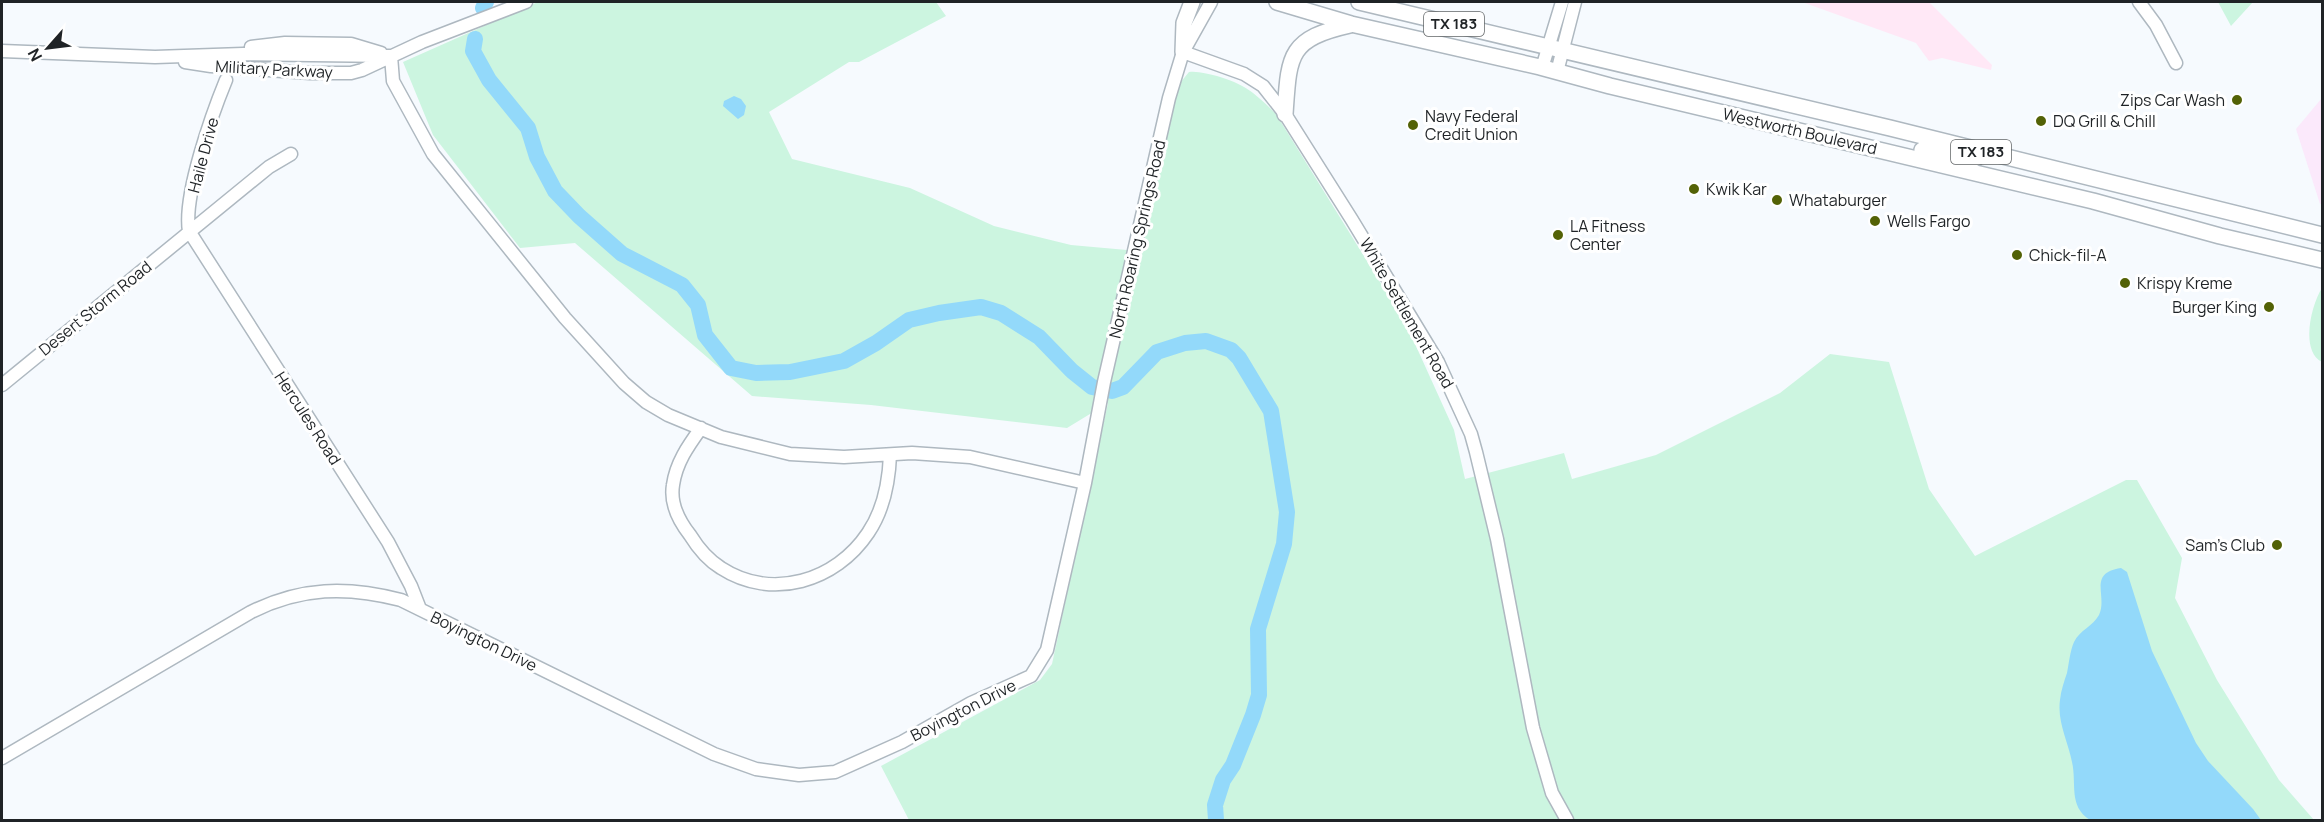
<svg xmlns="http://www.w3.org/2000/svg" width="2324" height="822" viewBox="0 0 2324 822" font-family="Manrope,sans-serif">
<rect width="100%" height="100%" fill="#f6fafe"/>
<!-- commercial -->
<path fill="#fbe9fb" d="M 2322,98 L 2322,204 L 2320,204 L 2296,129 Z"/>
<!-- industrial -->
<path fill="#ffe8f6" d="M 1802,2 L 1929,2 L 1992,65 L 1991,70 L 1942,58 L 1929,61 L 1916,43 Z"/>
<!-- green -->
<path fill="#ccf5e0" d="M 538,2 L 936,2 L 946,16 L 859,62 L 849,62 L 769,112 L 792,159 L 910,188 L 994,226 L 1071,245 L 1138,251 L 1175,89 L 1189,72 C 1199,71 1207,74 1217,76 C 1245,84 1256,94 1276,114 L 1406,324 L 1454,430 L 1465,479 L 1564,453 L 1572,479 L 1656,455 L 1780,393 L 1830,354 L 1889,362 L 1929,489 L 1975,556 L 2126,480 L 2137,480 L 2182,558 L 2175,598 L 2217,680 L 2279,780 L 2314,820 L 909,820 L 881,766 L 1040,680 L 1052,664 L 1108,403 L 1067,428 L 871,405 L 752,396 L 575,243 L 520,248 L 433,135 L 403,62 Z
M 2218,2 L 2253,2 L 2231,26 Z
M 2322,288 L 2322,362 C 2300,351 2311,305 2322,288 Z"/>
<!-- water -->
<path fill="#93d9fa" d="M 734,96 L 741,99 L 746,106 L 744,115 L 738,119 L 723,106 L 724,101 Z
M 2121,568 L 2127,572 L 2152,651 L 2196,743 L 2208,761 L 2253,809 L 2261,820 L 2090,820 C 2068,806 2077,784 2072,762 C 2068,741 2057,722 2060,700 C 2061,690 2064,682 2067,673 C 2069,663 2070,651 2074,642 C 2080,630 2093,626 2099,615 C 2108,596 2087,573 2121,568 Z"/>
<g fill="none" stroke-linecap="round" stroke-linejoin="round">
<!-- river -->
<path stroke="#93d9fa" stroke-width="16" d="M 483,8 L 486,2
M 475,39 L 473,51 L 489,80 L 528,128 L 537,157 L 555,191 L 579,216 L 622,254 L 682,285 L 698,305 L 705,335 L 731,368 L 756,373 L 790,372 L 844,361 L 876,343 L 909,320 L 939,313 L 981,307 L 1001,313 L 1039,337 L 1072,371 L 1092,387 L 1112,391 L 1123,387 L 1157,352 L 1185,343 L 1206,341 L 1231,350 L 1239,358 L 1271,411 L 1287,512 L 1284,544 L 1258,629 L 1259,695 L 1253,715 L 1233,765 L 1223,780 L 1215,805 L 1216,820"/>
<!-- minor casing -->
<g stroke="#aeb8c0" stroke-width="15">
<path id="minor" d="M 2139,2 L 2156,25 L 2176,63
M 251,47 L 285,43 L 351,44 L 381,53
M 2,51 L 155,57 L 243,54 L 391,56
M 1183,52 L 1244,74 L 1263,86 L 1285,114 L 1352,220 L 1438,362 L 1471,434 L 1476,452 L 1497,539 L 1533,728 L 1552,793 L 1567,820
M 391,56 L 393,81 L 433,154 L 565,318 L 624,383 L 646,402 L 668,415 L 721,437 L 790,454 L 844,457 L 912,453 L 970,457 L 1085,483
M 185,62 L 211,66 L 310,73 L 351,73 L 362,70 L 422,42 L 526,2
M 1542,68 L 1562,2
M 1557,72 L 1575,2
M 226,80 C 212,114 183,196 189,231 L 388,542 L 411,586 L 420,609
M 2,385 L 269,167 L 291,154
M 701,428 C 688,446 676,463 673,485 C 670,503 679,521 690,535 C 698,548 708,560 721,568 C 772,601 836,581 868,533 C 883,511 889,481 890,455
M 2,758 L 251,612 C 301,587 347,586 401,600 L 714,754 L 756,769 L 799,775 L 835,772 L 902,742 L 971,703 L 1031,676 L 1047,650 L 1085,483 L 1104,382 L 1169,98 L 1183,52 L 1211,2"/>
</g>
<!-- major casing -->
<g stroke="#aeb8c0" stroke-width="18">
<path id="major" d="M 1277,2 L 1351,24 L 1540,67 L 1610,86 L 2093,201 L 2220,236 L 2322,260
M 1359,2 L 1890,128 L 2322,235
M 1183,52 L 1184,23 L 1192,2
M 1285,114 C 1289,55 1288,39 1350,25
M 1922,150 L 1971,160 L 1976,158 L 1980,151"/>
</g>
<!-- minor -->
<use href="#minor" stroke="#fff" stroke-width="12"/>
<!-- major -->
<use href="#major" stroke="#fff" stroke-width="15"/>
</g>
<!-- markers -->
<g fill="#536206" stroke="#fff" stroke-width="2">
<circle cx="2237" cy="100" r="6"/>
<circle cx="2041" cy="121" r="6"/>
<circle cx="1413" cy="125" r="6"/>
<circle cx="1694" cy="189" r="6"/>
<circle cx="1777" cy="200" r="6"/>
<circle cx="1875" cy="221" r="6"/>
<circle cx="1558" cy="235" r="6"/>
<circle cx="2017" cy="255" r="6"/>
<circle cx="2125" cy="283" r="6"/>
<circle cx="2269" cy="307" r="6"/>
<circle cx="2277" cy="545" r="6"/>
</g>
<g text-anchor="middle" stroke-width="6" stroke-linejoin="round" paint-order="stroke">
<!-- shield labels -->
<g fill="#fff" stroke="#626567" stroke-width="1.5">
<rect x="1424" y="12" width="60" height="24" rx="4.5"/>
<rect x="1951" y="140" width="60" height="24" rx="4.5"/>
</g>
<g font-size="15" font-weight="bold" fill="#1f2326">
<text x="1454" y="29">TX 183</text>
<text x="1981" y="157">TX 183</text>
</g>
<!-- street labels -->
<g font-size="16" fill="#1f2326" stroke="#fff">
<text transform="translate(274 69) rotate(3)" y="6">Military Parkway</text>
<text transform="translate(1800 131) rotate(13)" y="6">Westworth Boulevard</text>
<text transform="translate(203 155) rotate(-75)" y="6">Haile Drive</text>
<text transform="translate(1137 239) rotate(-77)" y="6">North Roaring Springs Road</text>
<text transform="translate(95 308) rotate(-39)" y="6">Desert Storm Road</text>
<text transform="translate(1407 313) rotate(60)" y="6">White Settlement Road</text>
<text transform="translate(308 418) rotate(57)" y="6">Hercules Road</text>
<text transform="translate(484 641) rotate(26)" y="6">Boyington Drive</text>
<text transform="translate(963 710) rotate(-27)" y="6">Boyington Drive</text>
</g>
<!-- poi labels -->
<g font-size="16" fill="#1f2326" stroke="#fff" text-anchor="start">
<text x="2225" y="106" text-anchor="end">Zips Car Wash</text>
<text x="1425" y="122">Navy Federal<tspan x="1425" dy="18">Credit Union</tspan></text>
<text x="2053" y="127">DQ Grill &amp; Chill</text>
<text x="1706" y="195">Kwik Kar</text>
<text x="1789" y="206">Whataburger</text>
<text x="1887" y="227">Wells Fargo</text>
<text x="1570" y="232">LA Fitness<tspan x="1570" dy="18">Center</tspan></text>
<text x="2029" y="261">Chick-fil-A</text>
<text x="2137" y="289">Krispy Kreme</text>
<text x="2257" y="313" text-anchor="end">Burger King</text>
<text x="2265" y="551" text-anchor="end">Sam's Club</text>
</g>
</g>
<!-- border -->
<rect width="2324" height="822" fill="none" stroke="#1f2326" stroke-width="6"/>
<!-- north arrow -->
<g transform="translate(48 48) rotate(242)" stroke="#ffffff" stroke-width="4.5" paint-order="stroke">
<path d="M0-4.5L10 22L0 15L-10 22Z" fill="#1f2326"/>
<text y="-9" font-size="16" font-weight="bold" text-anchor="middle" fill="#1f2326">N</text>
</g>
</svg>
